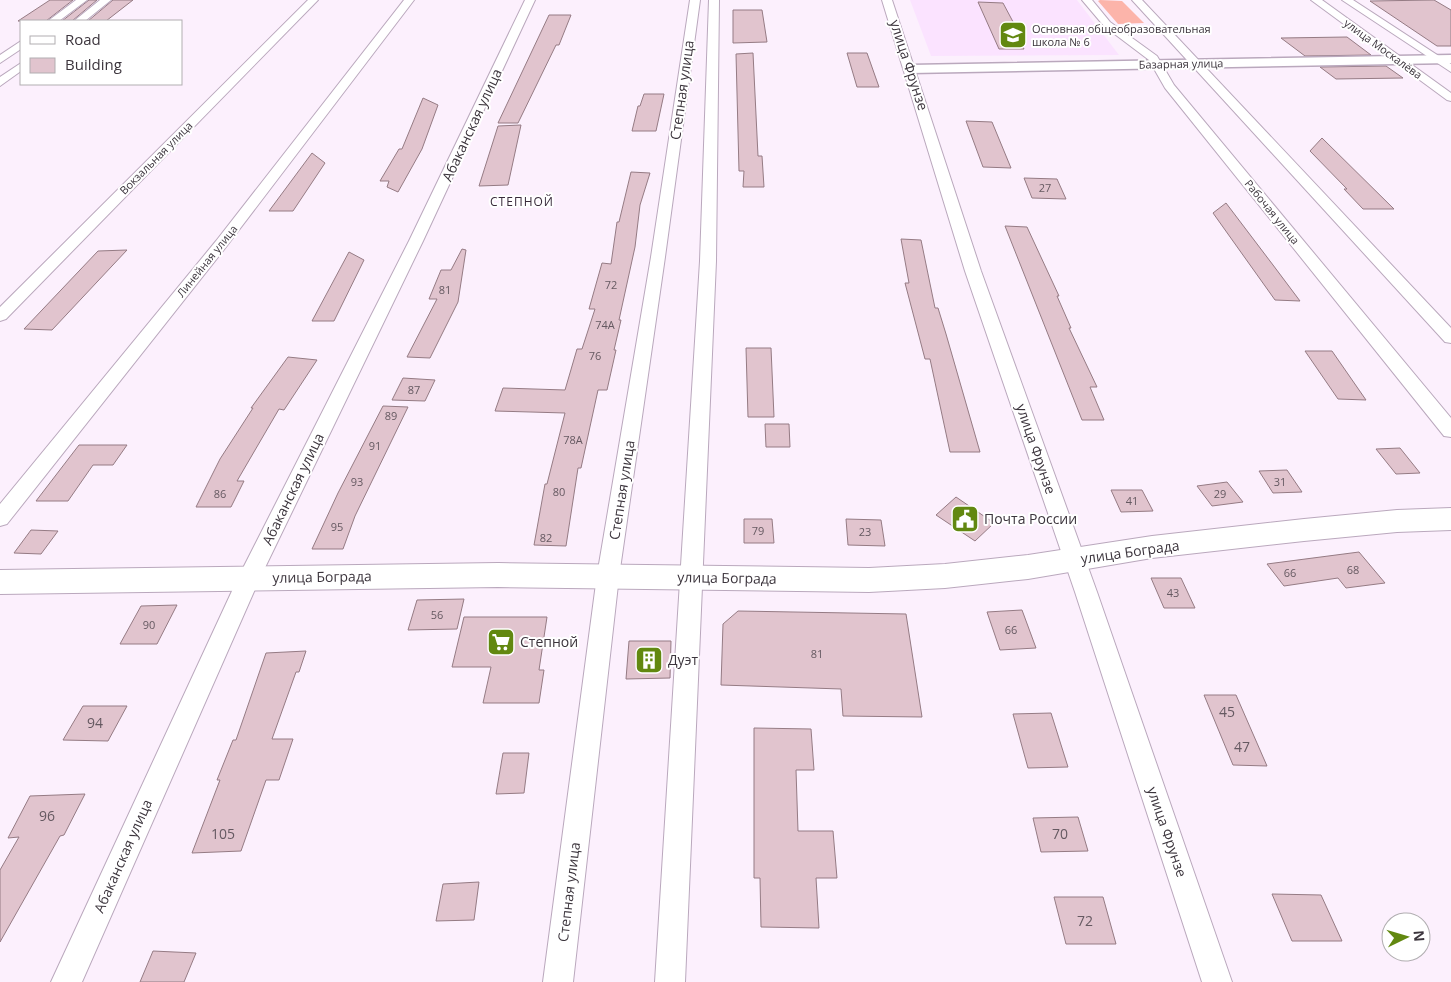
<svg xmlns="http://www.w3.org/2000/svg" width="1451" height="982" viewBox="0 0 1451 982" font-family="'Open Sans',sans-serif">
<rect width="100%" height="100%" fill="#fcf0fd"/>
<!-- built -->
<path fill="#fbe3ff" d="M 910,0 L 1077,0 L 1119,55 L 931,56 Z"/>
<!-- green -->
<path fill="#fcb4aa" d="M 1100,0 L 1122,1 L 1144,23 L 1118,24 L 1098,1 Z"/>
<!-- building -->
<path fill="#e1c4ce" stroke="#957b84" d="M 50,0 L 73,0 L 46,21 L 18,21 Z
M 89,0 L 97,0 L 72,21 L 62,21 Z
M 113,0 L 133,0 L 106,21 L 88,21 Z
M 1434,0 L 1451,10 L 1451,46 L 1437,46 L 1370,1 Z
M 978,2 L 1003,3 L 1019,33 L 1016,33 L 1024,49 L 999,49 Z
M 733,10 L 762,10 L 767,42 L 733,43 Z
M 549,15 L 571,15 L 559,45 L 556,45 L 518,123 L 498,123 Z
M 1347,37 L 1371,55 L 1305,56 L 1281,38 Z
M 753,53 L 758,156 L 762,156 L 764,187 L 743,187 L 744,171 L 739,171 L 736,54 Z
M 847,53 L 867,53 L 879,87 L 857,87 Z
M 1386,66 L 1403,78 L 1336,79 L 1320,67 Z
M 644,94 L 664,94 L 656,131 L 632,131 L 638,106 L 640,106 Z
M 423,98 L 438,105 L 422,149 L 398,192 L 387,187 L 389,181 L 380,181 L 399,149 L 402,149 Z
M 966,121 L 992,122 L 1011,168 L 983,167 Z
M 521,125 L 508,185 L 479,186 L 498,126 Z
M 1322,138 L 1394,209 L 1363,209 L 1344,189 L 1347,189 L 1310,151 Z
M 312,153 L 325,163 L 293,211 L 269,211 Z
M 631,172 L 650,173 L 640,205 L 635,247 L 619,320 L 621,320 L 614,350 L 616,350 L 607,390 L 598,390 L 581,468 L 578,468 L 566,546 L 534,545 L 545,484 L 547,484 L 565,413 L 495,411 L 503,388 L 565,390 L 577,349 L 582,349 L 595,309 L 589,309 L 602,263 L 611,264 L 617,222 L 619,222 Z
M 1024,178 L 1057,179 L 1066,199 L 1032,198 Z
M 1226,203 L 1273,265 L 1300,301 L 1275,300 L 1213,213 Z
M 1005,226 L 1027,227 L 1059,296 L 1057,296 L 1071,328 L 1069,328 L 1097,387 L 1090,387 L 1104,420 L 1082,420 Z
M 901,239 L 921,240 L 935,308 L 938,308 L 946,334 L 980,452 L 950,452 L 930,359 L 925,359 L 905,283 L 909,283 Z
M 462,249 L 466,250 L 458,302 L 430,358 L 407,357 L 437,299 L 429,299 L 441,270 L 451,270 Z
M 127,250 L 52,330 L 24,329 L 98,251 Z
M 349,252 L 364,260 L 334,321 L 312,321 Z
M 746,348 L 771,348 L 774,417 L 748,417 Z
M 1305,351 L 1332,351 L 1366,400 L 1338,399 Z
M 288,357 L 317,360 L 284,410 L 279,409 L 237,481 L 244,481 L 231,507 L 196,507 L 220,459 L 253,408 L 251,408 Z
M 403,378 L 435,380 L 425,401 L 392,400 Z
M 383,406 L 408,407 L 355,516 L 343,549 L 312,549 L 338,493 Z
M 765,424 L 789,424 L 790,447 L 766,447 Z
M 79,445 L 127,445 L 113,465 L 93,465 L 68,501 L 36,501 Z
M 1400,448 L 1420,473 L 1396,474 L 1376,449 Z
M 1287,470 L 1302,492 L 1273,493 L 1259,471 Z
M 1227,482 L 1243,502 L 1212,506 L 1197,486 Z
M 1111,490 L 1142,490 L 1153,511 L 1121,512 Z
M 956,497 L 994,523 L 975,541 L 936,515 Z
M 744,519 L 772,519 L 774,543 L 744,543 Z
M 846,519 L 881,520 L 885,546 L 848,545 Z
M 31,530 L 58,531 L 41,554 L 14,553 Z
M 1359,552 L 1385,583 L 1346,588 L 1338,578 L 1284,586 L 1267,564 Z
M 1151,578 L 1181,578 L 1195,608 L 1164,608 Z
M 464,599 L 457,629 L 408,630 L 417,600 Z
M 177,605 L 157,644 L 120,644 L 141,606 Z
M 1022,610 L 1036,648 L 1000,650 L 987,612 Z
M 738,611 L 906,614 L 922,717 L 843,716 L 841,689 L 721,685 L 723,624 Z
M 464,617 L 547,617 L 539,670 L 544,670 L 539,703 L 483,703 L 491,667 L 452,667 Z
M 629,641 L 671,641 L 670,678 L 626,679 Z
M 306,651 L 299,672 L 296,672 L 272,739 L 293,739 L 279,780 L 266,780 L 241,851 L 192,853 L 220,780 L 217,780 L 233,740 L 236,740 L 266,653 Z
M 1204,695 L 1236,695 L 1267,766 L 1233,765 Z
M 83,706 L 127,706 L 108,741 L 63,740 Z
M 1051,713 L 1068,767 L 1028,768 L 1013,714 Z
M 754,728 L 811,729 L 814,770 L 796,770 L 798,831 L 833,831 L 837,878 L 816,878 L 819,928 L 761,927 L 760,878 L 754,878 Z
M 503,753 L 529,753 L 524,793 L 496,794 Z
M 85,794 L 64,835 L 60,836 L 0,942 L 0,870 L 19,837 L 8,838 L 30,796 Z
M 1078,817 L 1088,851 L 1041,852 L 1033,818 Z
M 479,882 L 474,920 L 436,921 L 443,884 Z
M 1272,894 L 1321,895 L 1342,941 L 1292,941 Z
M 1054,897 L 1103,897 L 1116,944 L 1066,944 Z
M 153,951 L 196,953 L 184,982 L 140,982 Z"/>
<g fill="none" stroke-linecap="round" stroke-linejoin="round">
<!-- minor casing -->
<g stroke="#baa8bd" stroke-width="2">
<path id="minor" d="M 76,0 L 87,0 L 59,21 L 48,21 Z
M 100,0 L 111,0 L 85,21 L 74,21 Z
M 308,0 L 318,0 L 6,319 L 0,321 L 0,307 Z
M 404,0 L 414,0 L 226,247 L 7,524 L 0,526 L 0,504 L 216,241 Z
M 525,0 L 535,0 L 423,241 L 260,578 L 82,982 L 51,982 L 238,578 L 409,241 Z
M 690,0 L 700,0 L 665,257 L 619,576 L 573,982 L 543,982 L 597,576 L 651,257 Z
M 709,0 L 719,0 L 716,261 L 685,982 L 655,982 L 700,261 Z
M 882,0 L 892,0 L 981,271 L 1097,592 L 1232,982 L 1202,982 L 1075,592 L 965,271 Z
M 1082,0 L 1092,0 L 1110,22 L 1157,56 L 1174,85 L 1451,418 L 1451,437 L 1444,436 L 1165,88 L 1149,60 L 1104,26 Z
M 1132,0 L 1142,0 L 1451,328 L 1451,343 L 1445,342 Z
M 1311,0 L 1322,0 L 1451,93 L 1451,101 L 1447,100 Z
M 1342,0 L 1353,0 L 1451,64 L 1451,72 Z
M 21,41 L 21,49 L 0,63 L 0,55 Z
M 21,63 L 21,71 L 0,86 L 0,77 Z"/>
</g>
<!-- tertiary casing -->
<g stroke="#baa8bd" stroke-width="3">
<path id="tertiary" d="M 1451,55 L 1451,63 L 911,73 L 904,69 L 911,65 Z"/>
</g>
<!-- primary casing -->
<g stroke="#baa8bd" stroke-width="2">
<path id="primary" d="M 1451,508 L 1451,530 L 1397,532 L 1304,541 L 1152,558 L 1028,579 L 945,588 L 869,592 L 498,587 L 0,594 L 0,570 L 498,563 L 869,568 L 945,564 L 1028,555 L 1152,536 L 1304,519 L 1397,510 Z"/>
</g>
<!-- minor -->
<use href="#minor" fill="#fff" fill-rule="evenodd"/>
<!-- tertiary -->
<use href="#tertiary" fill="#fff" fill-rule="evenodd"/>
<!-- primary -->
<use href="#primary" fill="#fff" fill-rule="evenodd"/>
</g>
<!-- icons -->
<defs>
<g id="school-square" transform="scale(1.4375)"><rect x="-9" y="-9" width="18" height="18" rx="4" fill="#628810" stroke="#fff"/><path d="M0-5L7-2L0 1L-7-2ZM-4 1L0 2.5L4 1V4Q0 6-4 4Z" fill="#fff"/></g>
<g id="civic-square" transform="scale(1.4375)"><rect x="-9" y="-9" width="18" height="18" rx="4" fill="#628810" stroke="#fff"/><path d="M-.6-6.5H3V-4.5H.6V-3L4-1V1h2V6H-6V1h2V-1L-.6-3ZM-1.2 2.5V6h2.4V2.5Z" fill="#fff"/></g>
<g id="supermarket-square" transform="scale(1.4375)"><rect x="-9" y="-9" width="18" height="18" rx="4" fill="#628810" stroke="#fff"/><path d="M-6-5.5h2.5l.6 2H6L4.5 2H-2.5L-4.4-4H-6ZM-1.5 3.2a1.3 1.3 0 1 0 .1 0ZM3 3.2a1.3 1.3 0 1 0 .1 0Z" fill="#fff"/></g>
<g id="building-square" transform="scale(1.4375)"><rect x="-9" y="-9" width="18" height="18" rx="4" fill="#628810" stroke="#fff"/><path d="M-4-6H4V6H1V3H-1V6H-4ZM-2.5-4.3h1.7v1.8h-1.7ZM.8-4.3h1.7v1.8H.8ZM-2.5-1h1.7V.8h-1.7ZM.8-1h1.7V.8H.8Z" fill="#fff"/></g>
</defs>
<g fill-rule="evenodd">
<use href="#school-square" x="1013" y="35"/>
<use href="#civic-square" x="965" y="519"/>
<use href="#supermarket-square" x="501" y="642"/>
<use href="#building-square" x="649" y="660"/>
</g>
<g text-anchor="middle" stroke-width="4" stroke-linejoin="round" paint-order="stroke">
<!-- far-poi labels -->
<g font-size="11" fill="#3c353d" stroke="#fff" text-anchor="start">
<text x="1032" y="33">Основная общеобразовательная<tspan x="1032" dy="13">школа № 6</tspan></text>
</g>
<!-- far-street labels -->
<g font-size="11" fill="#3c353d" stroke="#fff">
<text transform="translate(1383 49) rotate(36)" y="4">улица Москалёва</text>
<text transform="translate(1181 64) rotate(-1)" y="4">Базарная улица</text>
<text transform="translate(156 158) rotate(-45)" y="4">Вокзальная улица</text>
<text transform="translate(1272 212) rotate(51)" y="4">Рабочая улица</text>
<text transform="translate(207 261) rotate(-51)" y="4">Линейная улица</text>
</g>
<!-- number labels -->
<g font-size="11" fill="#655961">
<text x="1045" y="192">27</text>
<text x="611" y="289">72</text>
<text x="445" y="294">81</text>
<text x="605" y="329">74А</text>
<text x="595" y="360">76</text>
<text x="414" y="394">87</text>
<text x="391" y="420">89</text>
<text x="573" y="444">78А</text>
<text x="375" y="450">91</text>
<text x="357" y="486">93</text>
<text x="1280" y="486">31</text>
<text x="559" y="496">80</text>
<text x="220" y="498">86</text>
<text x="1220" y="498">29</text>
<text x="1132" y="505">41</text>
<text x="337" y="531">95</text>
<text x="758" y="535">79</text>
<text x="865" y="536">23</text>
<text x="546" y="542">82</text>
<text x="1353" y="574">68</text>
<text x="1290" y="577">66</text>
<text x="1173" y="597">43</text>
<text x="437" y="619">56</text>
<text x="149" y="629">90</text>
<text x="1011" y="634">66</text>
<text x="817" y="658">81</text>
</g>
<!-- far-neighbourhood labels -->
<g font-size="12" letter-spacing="1" fill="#382a3a" stroke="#fff">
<text x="522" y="206">СТЕПНОЙ</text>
</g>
<!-- street labels -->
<g font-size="14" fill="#3c353d" stroke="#fff">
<text transform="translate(909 65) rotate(72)" y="5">улица Фрунзе</text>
<text transform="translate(682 90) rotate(-82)" y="5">Степная улица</text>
<text transform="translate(472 125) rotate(-65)" y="5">Абаканская улица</text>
<text transform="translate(1036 449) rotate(71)" y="5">улица Фрунзе</text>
<text transform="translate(293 489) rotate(-64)" y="5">Абаканская улица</text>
<text transform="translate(622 490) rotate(-81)" y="5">Степная улица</text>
<text transform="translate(1130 552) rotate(-8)" y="5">улица Бограда</text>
<text transform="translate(322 577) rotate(-1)" y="5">улица Бограда</text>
<text transform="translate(727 578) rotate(1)" y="5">улица Бограда</text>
<text transform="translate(1167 832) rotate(71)" y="5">улица Фрунзе</text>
<text transform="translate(123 856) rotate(-66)" y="5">Абаканская улица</text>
<text transform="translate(569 892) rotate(-83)" y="5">Степная улица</text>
</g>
<!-- poi labels -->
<g font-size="14" fill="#3c353d" stroke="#fff" text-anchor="start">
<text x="984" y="524">Почта России</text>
<text x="520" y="647">Степной</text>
<text x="668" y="665">Дуэт</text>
</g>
<!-- near-number labels -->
<g font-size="14" fill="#655961">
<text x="1227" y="717">45</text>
<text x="95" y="728">94</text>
<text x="1242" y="752">47</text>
<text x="47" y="821">96</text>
<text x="223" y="839">105</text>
<text x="1060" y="839">70</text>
<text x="1085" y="926">72</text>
</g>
</g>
<!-- legend -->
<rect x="20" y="20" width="162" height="65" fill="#ffffff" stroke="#b1aeb1"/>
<rect x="30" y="36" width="25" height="8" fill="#ffffff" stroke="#b1aeb1"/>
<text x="65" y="45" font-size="15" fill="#3c353d">Road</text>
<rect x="30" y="58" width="25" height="15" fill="#e1c4ce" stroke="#b1aeb1"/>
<text x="65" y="70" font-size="15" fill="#3c353d">Building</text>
<!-- north arrow -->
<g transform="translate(1406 937) rotate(85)"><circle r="24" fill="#ffffff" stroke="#b1aeb1"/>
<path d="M0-4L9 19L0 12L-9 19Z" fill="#628810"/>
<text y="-8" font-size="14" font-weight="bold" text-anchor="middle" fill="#3c353d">N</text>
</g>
</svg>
